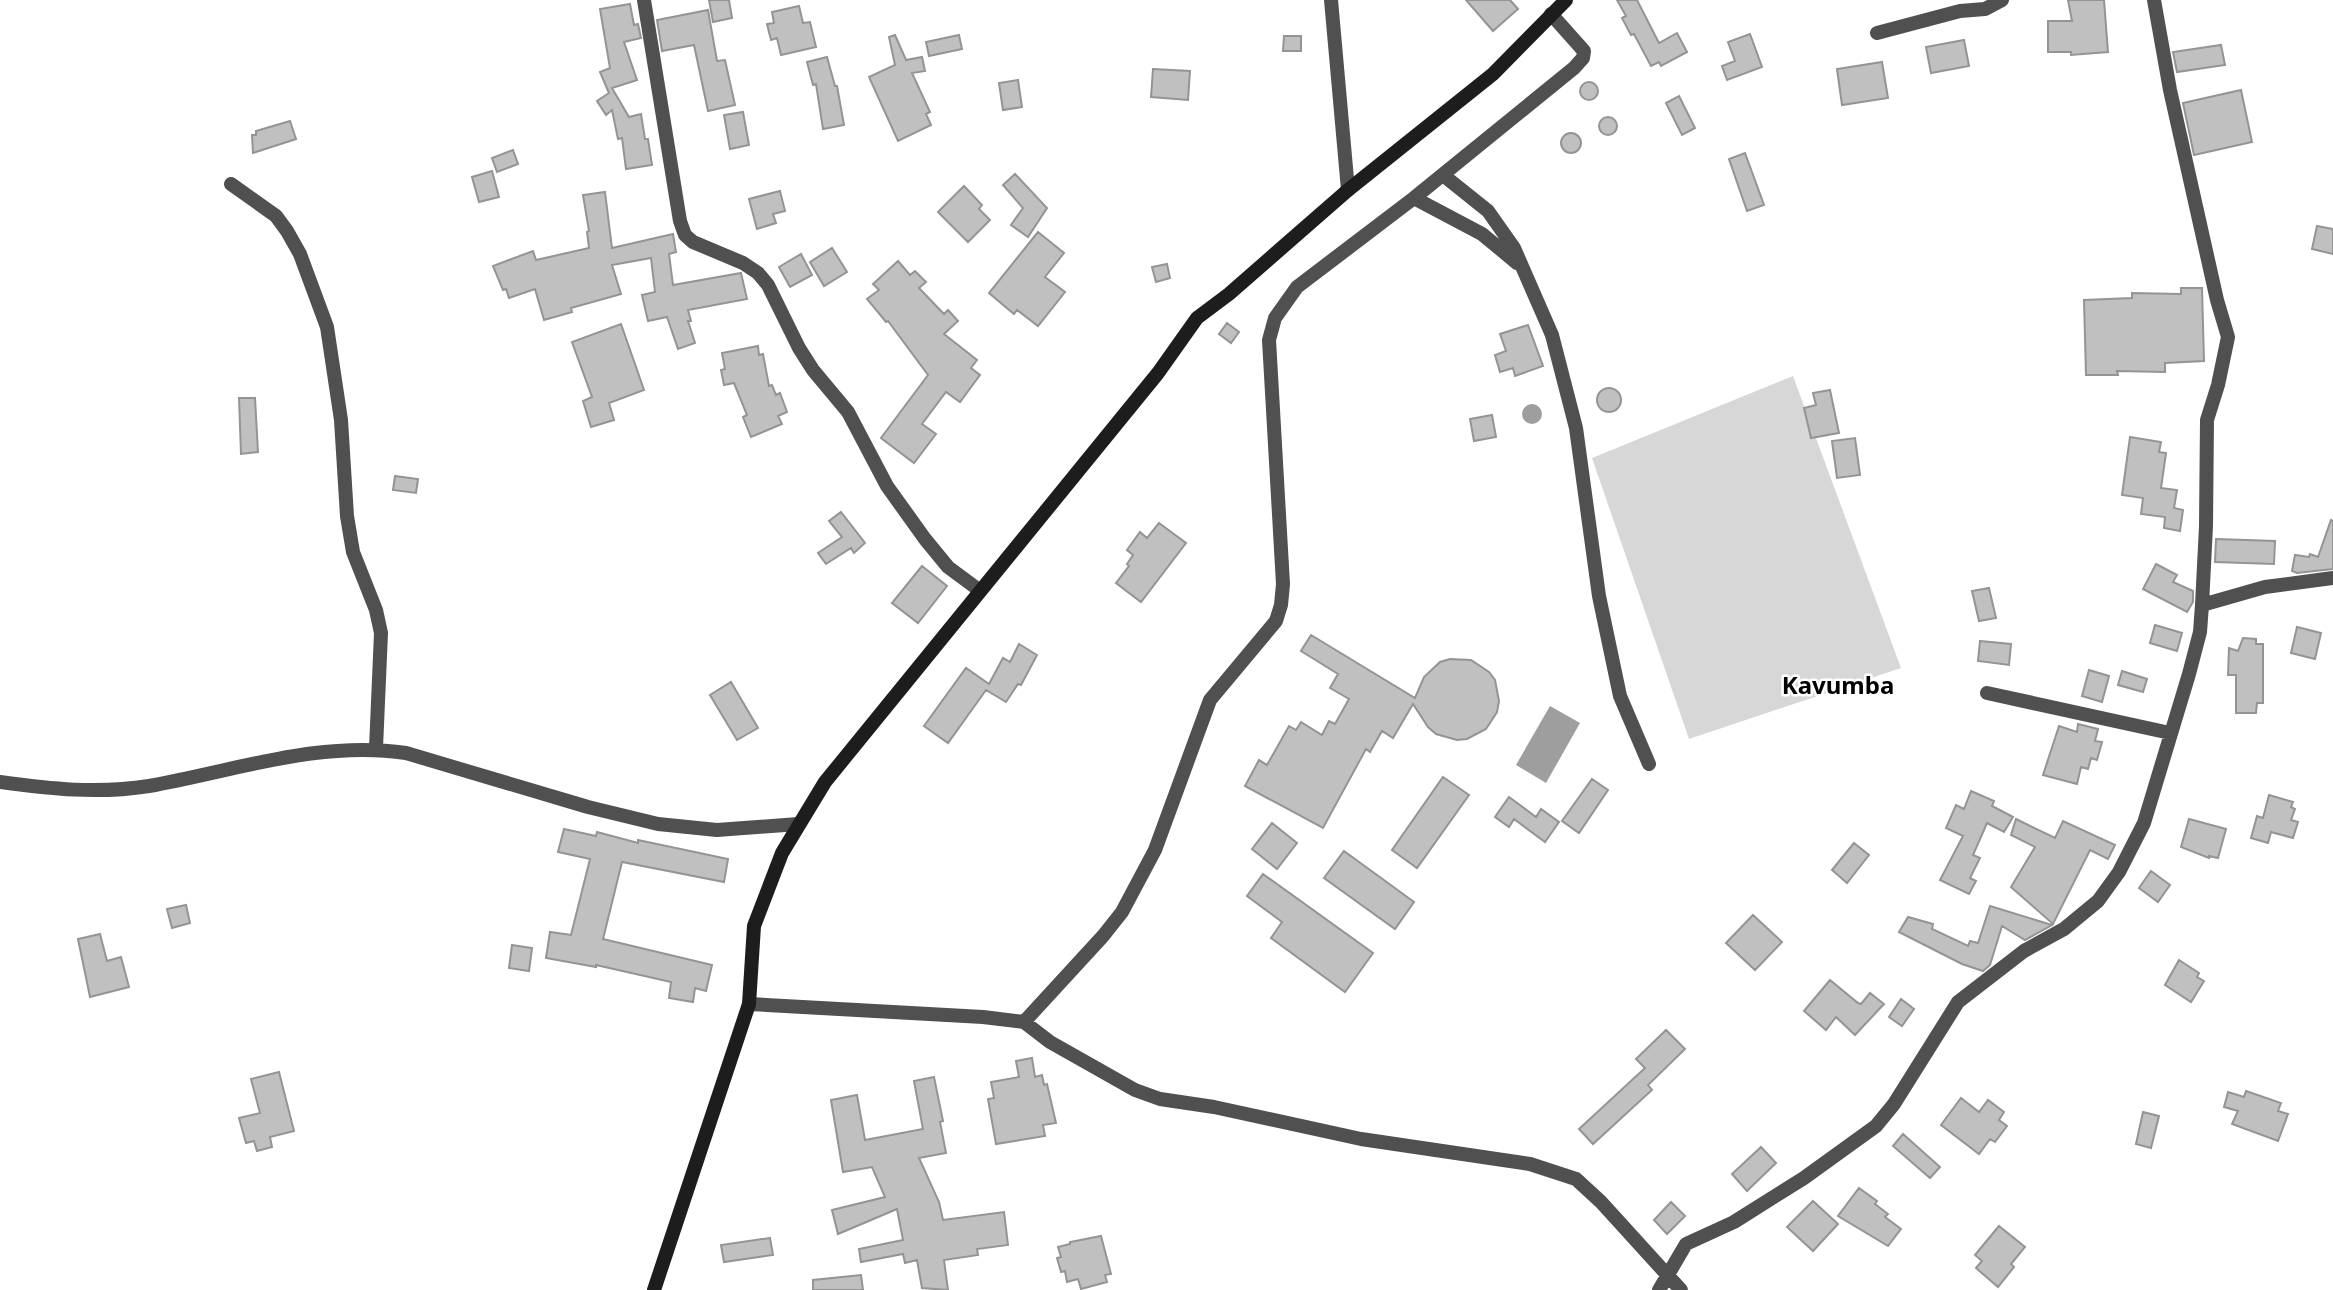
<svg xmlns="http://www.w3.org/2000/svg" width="2333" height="1290" viewBox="0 0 2333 1290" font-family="'Noto Sans',sans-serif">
<rect width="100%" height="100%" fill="#fff"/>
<!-- green -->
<path fill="#d7d7d7" d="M 1793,376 L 1901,668 L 1689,739 L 1592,458 Z"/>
<!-- water -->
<path fill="#9e9e9e" d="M1522 414a10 10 0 1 1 20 0a10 10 0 1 1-20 0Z
M 1550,706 L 1580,723 L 1546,783 L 1516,765 Z"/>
<!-- building -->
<path fill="#c0c0c0" stroke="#949494" stroke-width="2" d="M 709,0 L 729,0 L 732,18 L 713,22 Z
M 1466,0 L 1510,0 L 1518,9 L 1493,31 Z
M 1617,0 L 1637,0 L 1659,43 L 1677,33 L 1687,52 L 1661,66 L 1659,62 L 1651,66 L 1634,34 L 1631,35 L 1622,18 L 1626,16 Z
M 2068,0 L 2104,0 L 2108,52 L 2071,55 L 2071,52 L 2048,52 L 2048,21 L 2072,21 Z
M 630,4 L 634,25 L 638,24 L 641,38 L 624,42 L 637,80 L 612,88 L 629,117 L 641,114 L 645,139 L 648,139 L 652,165 L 626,169 L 622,138 L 618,139 L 612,110 L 606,115 L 597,101 L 609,93 L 600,72 L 610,68 L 600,9 Z
M 799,6 L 803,23 L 810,22 L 816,47 L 781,55 L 777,38 L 771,40 L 767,24 L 774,23 L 772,12 Z
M 708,10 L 717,61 L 725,60 L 735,105 L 708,111 L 694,45 L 662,51 L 657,20 Z
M 1750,34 L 1762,67 L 1727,80 L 1722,66 L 1735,61 L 1728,42 Z
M 895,35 L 906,60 L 922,57 L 925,71 L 912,73 L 930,112 L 926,114 L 931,125 L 898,141 L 869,77 L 895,65 L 889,37 Z
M 959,35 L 962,49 L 929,56 L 926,42 Z
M 1284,36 L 1301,36 L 1301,51 L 1283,51 Z
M 1964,40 L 1969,66 L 1931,73 L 1926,47 Z
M 2221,45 L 2225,65 L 2177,72 L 2173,52 Z
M 827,57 L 835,86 L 837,86 L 844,125 L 823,129 L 816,84 L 813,85 L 807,62 Z
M 1882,62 L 1888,98 L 1842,105 L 1837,69 Z
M 1153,69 L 1190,71 L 1188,100 L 1151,97 Z
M 1018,80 L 1022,107 L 1003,110 L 999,83 Z
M1580 91a9 9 0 1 1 18 0a9 9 0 1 1-18 0Z
M 2241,90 L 2252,142 L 2194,155 L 2183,103 Z
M 1679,96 L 1695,128 L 1682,135 L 1666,103 Z
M 743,112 L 749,145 L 730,149 L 724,115 Z
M1599 126a9 9 0 1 1 18 0a9 9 0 1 1-18 0Z
M 290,121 L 296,139 L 253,153 L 252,135 L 256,135 L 256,131 Z
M1561 143a10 10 0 1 1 20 0a10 10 0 1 1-20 0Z
M 513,150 L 518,164 L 497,172 L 492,158 Z
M 1745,153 L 1764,205 L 1747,211 L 1729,159 Z
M 492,171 L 499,197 L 479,202 L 472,177 Z
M 1015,174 L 1047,208 L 1028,237 L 1011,225 L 1023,208 L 1003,185 Z
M 964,186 L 982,205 L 979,209 L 990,220 L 968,242 L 938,212 Z
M 780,191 L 785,211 L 773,214 L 776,223 L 757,229 L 749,199 Z
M 605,192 L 612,248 L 673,234 L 676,252 L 669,254 L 673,285 L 741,273 L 747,299 L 688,310 L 691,321 L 688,321 L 695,343 L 678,349 L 667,317 L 648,321 L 642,295 L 655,292 L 651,258 L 612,265 L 621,294 L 571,308 L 572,312 L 544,320 L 535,289 L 509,298 L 506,289 L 503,290 L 493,266 L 533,251 L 536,260 L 589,248 L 587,232 L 589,231 L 583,195 Z
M 2317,226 L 2333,229 L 2333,254 L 2312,249 Z
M 1038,232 L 1064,253 L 1045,277 L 1065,292 L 1038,326 L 1017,310 L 1014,314 L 989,293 Z
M 832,248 L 847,272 L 824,286 L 810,262 Z
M 801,254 L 812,275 L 790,287 L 779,267 Z
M 898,261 L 910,275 L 915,271 L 926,282 L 919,288 L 944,314 L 948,310 L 958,321 L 944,334 L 977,360 L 971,368 L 980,375 L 960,402 L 946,392 L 922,424 L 936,434 L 914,463 L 881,438 L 928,375 L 888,321 L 886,322 L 867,299 L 879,290 L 873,284 Z
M 1167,264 L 1170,278 L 1156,282 L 1152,267 Z
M 2181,288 L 2202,288 L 2204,361 L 2165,363 L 2165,372 L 2117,371 L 2118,375 L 2086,375 L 2084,300 L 2132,298 L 2132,293 L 2181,294 Z
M 1227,323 L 1239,332 L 1231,343 L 1219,334 Z
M 621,324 L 644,390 L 609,403 L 614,420 L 591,427 L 583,401 L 592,397 L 572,342 Z
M 1528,325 L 1543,366 L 1515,376 L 1513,368 L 1500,372 L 1495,355 L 1506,351 L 1500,334 Z
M 758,346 L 759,355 L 763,354 L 769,386 L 772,385 L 776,395 L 780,393 L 787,412 L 778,416 L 782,424 L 751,437 L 743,417 L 747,415 L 734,383 L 724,385 L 721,370 L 725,369 L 722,353 Z
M1597 400a12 12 0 1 1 24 0a12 12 0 1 1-24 0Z
M 1830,390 L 1839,433 L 1811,438 L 1804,408 L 1816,405 L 1813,393 Z
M 239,398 L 255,398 L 258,452 L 241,454 Z
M 1492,415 L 1496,437 L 1474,441 L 1470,419 Z
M 2130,437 L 2161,442 L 2159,452 L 2166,453 L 2161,488 L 2177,490 L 2174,508 L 2183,510 L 2180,531 L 2164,528 L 2165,517 L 2141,514 L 2143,498 L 2122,495 Z
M 1855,438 L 1860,475 L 1837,478 L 1832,441 Z
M 395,476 L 418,479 L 416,493 L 393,490 Z
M 841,512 L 865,543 L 854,553 L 851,548 L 826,564 L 818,553 L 842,537 L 829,521 Z
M 2331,520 L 2333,521 L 2333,569 L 2297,573 L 2292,571 L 2295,555 L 2309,557 L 2310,554 L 2318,557 Z
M 1159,523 L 1186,543 L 1141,602 L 1116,583 L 1129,566 L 1127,564 L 1133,555 L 1127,550 L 1140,532 L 1147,538 Z
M 2216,539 L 2275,541 L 2274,564 L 2215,562 Z
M 2156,564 L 2177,575 L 2173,582 L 2193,591 L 2193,602 L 2187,612 L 2143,589 Z
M 922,566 L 947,586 L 918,623 L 892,603 Z
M 1989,588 L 1996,618 L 1979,621 L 1972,591 Z
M 2155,625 L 2182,633 L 2177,651 L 2150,643 Z
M 2297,627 L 2321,633 L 2315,659 L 2291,653 Z
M 1311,635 L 1415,698 L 1424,677 L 1440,662 L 1450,659 L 1471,660 L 1489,672 L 1495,680 L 1499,701 L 1497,712 L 1486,729 L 1467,739 L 1457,740 L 1436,734 L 1428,727 L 1413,704 L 1393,738 L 1382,731 L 1370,752 L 1366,749 L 1323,828 L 1245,786 L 1259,760 L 1267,765 L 1289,726 L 1296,730 L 1301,722 L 1322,735 L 1329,721 L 1335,724 L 1349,699 L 1330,688 L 1338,674 L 1301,651 Z
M 2243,638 L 2256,639 L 2256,644 L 2263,644 L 2263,703 L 2257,703 L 2256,713 L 2236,713 L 2236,675 L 2228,675 L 2229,648 L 2238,651 Z
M 1980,641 L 2011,644 L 2009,665 L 1978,661 Z
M 1019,644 L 1037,655 L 1021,685 L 1018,684 L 1006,702 L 986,690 L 948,743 L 924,726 L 966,668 L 989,684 L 1003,658 L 1010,662 Z
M 2089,670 L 2109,676 L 2102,702 L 2082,696 Z
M 2122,671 L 2147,679 L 2143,692 L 2118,685 Z
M 731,682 L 758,728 L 737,740 L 710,695 Z
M 2078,724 L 2098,729 L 2095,741 L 2102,742 L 2097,760 L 2091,758 L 2088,769 L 2081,767 L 2077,784 L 2043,775 L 2059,726 L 2077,732 Z
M 1443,777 L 1469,795 L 1417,868 L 1392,850 Z
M 1592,779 L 1608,790 L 1579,833 L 1562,821 Z
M 1971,791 L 1994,801 L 1992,806 L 2013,817 L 2004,832 L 1987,823 L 1973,855 L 1980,858 L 1970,878 L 1976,881 L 1969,894 L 1940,880 L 1963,836 L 1946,828 L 1956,805 L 1964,809 Z
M 2269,795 L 2293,802 L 2291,807 L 2295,809 L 2291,820 L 2298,822 L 2293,838 L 2271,832 L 2268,843 L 2251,838 L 2257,816 L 2263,818 Z
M 1509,797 L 1536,817 L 1541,809 L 1559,822 L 1545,842 L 1514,819 L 1509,827 L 1495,817 Z
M 2016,819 L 2055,838 L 2063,821 L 2115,845 L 2108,859 L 2090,850 L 2053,924 L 2011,887 L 2035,847 L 2011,835 Z
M 2189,819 L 2226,829 L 2218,858 L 2209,856 L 2209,858 L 2181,847 Z
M 1272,823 L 1297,843 L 1277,869 L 1252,849 Z
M 564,829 L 596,836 L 597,832 L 638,843 L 638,840 L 728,859 L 724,882 L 622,862 L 603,939 L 712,965 L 706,991 L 695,988 L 693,1002 L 669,998 L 671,982 L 596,965 L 596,967 L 546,958 L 550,932 L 571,935 L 590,859 L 558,852 Z
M 1854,843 L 1869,855 L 1847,883 L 1832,870 Z
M 1344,851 L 1414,902 L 1395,929 L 1324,878 Z
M 2151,871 L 2170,885 L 2158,902 L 2139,888 Z
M 1263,874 L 1373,953 L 1345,992 L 1271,938 L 1282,922 L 1247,896 Z
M 186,905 L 190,923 L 172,928 L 167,909 Z
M 1990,906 L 2052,925 L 2025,940 L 2002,926 L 1990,965 L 1983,971 L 1962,964 L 1899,932 L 1908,917 L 1933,924 L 1932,929 L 1968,946 L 1970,941 L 1978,943 Z
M 1753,915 L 1782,942 L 1755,970 L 1726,943 Z
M 100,934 L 107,961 L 121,957 L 129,987 L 90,997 L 78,939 Z
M 512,945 L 532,948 L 529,971 L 509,968 Z
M 2179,960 L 2199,973 L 2197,977 L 2204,981 L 2191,1002 L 2165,985 Z
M 1830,980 L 1858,1003 L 1861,1004 L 1870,993 L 1884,1004 L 1855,1035 L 1836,1017 L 1826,1030 L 1804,1011 Z
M 1901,999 L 1914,1009 L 1902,1026 L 1889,1017 Z
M 1666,1030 L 1685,1049 L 1648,1085 L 1652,1090 L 1593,1144 L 1579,1129 L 1645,1068 L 1636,1059 Z
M 1032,1058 L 1035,1077 L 1042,1075 L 1044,1085 L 1047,1084 L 1056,1123 L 1043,1125 L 1045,1136 L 996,1144 L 988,1099 L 994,1098 L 991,1082 L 1019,1077 L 1016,1061 Z
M 279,1072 L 294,1131 L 270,1137 L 272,1147 L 257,1151 L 254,1141 L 246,1143 L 239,1118 L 260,1113 L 251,1079 Z
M 934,1077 L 943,1121 L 940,1122 L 946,1153 L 919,1158 L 939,1202 L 943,1220 L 1004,1212 L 1008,1245 L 977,1249 L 978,1255 L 944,1260 L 948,1290 L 922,1288 L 917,1260 L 905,1263 L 903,1254 L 861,1262 L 859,1249 L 903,1240 L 897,1209 L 838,1234 L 832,1210 L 885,1197 L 872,1167 L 843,1172 L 831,1100 L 857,1095 L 865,1140 L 923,1129 L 914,1081 Z
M 2246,1091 L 2281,1103 L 2278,1111 L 2288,1114 L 2278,1141 L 2232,1124 L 2238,1111 L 2224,1107 L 2228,1092 L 2244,1097 Z
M 1961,1098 L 1979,1112 L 1988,1100 L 2004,1112 L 1999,1120 L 2007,1126 L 1995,1142 L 1990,1139 L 1979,1154 L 1941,1125 Z
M 2143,1112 L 2159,1116 L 2151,1148 L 2136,1144 Z
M 1903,1134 L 1940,1167 L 1930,1178 L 1893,1146 Z
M 1761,1147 L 1776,1163 L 1747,1191 L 1732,1174 Z
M 1859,1188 L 1877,1201 L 1875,1204 L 1888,1214 L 1885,1217 L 1901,1229 L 1888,1246 L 1838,1216 Z
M 1813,1201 L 1838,1224 L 1813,1251 L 1787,1227 Z
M 1671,1202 L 1685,1216 L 1667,1234 L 1654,1220 Z
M 1999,1226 L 2025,1247 L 2011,1264 L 2014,1267 L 1998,1287 L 1976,1268 L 1982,1261 L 1975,1255 Z
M 1101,1236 L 1111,1274 L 1105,1275 L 1107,1282 L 1081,1289 L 1078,1279 L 1067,1282 L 1065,1271 L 1061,1272 L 1057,1258 L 1061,1257 L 1058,1247 L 1070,1244 L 1070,1242 Z
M 770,1238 L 773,1255 L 724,1262 L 721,1245 Z
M 861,1275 L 863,1290 L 813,1290 L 813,1280 Z"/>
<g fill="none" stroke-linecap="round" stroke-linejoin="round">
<!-- street -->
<path stroke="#505050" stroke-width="14" d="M 644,0 L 680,221 L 685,235 L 693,242 L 743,263 L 758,273 L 768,285 L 799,348 L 813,370 L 848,412 L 887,486 L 925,539 L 948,567 L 979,590
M 1331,0 L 1348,190
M 2154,0 L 2170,90 L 2217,300 L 2228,337 L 2218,385 L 2207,420 L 2206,526 L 2202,605
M 1877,33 L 1960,11 L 1985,9 L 2002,0
M 1443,175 L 1488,211 L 1514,248 L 1552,335 L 1576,428 L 1599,596 L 1620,696 L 1649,764
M 231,184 L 276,216 L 287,231 L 300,254 L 327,327 L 341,420 L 347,516 L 353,552 L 376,610 L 381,633 L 376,748
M 1414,198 L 1482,234 L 1517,263
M 1987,693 L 2170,733
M 0,782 C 50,789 98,794 149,786 C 234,771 319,740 406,753 L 588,807 L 658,824 L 717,830 L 798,824
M 749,1004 L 983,1017 L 1024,1022 L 1050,1042 L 1135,1090 L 1160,1099 L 1214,1107 L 1361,1139 L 1530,1164 L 1576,1179 L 1601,1202 L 1681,1290
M 1024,1022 L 1103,936 L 1122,912 L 1155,850 L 1210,700 L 1276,621 L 1281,605 L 1283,584 L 1269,340 L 1275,318 L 1297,287 L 1414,198 L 1574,68 L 1583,58 L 1584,51 L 1551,14
M 1659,1290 L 1686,1244 L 1734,1222 L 1804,1178 L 1876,1126 L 1894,1104 L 1958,1002 L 2024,951 L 2064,929 L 2098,901 L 2119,872 L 2144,823 L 2189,674 L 2200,632 L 2202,605 L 2265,587 L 2333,578"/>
<!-- secondary -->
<path stroke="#1d1d1d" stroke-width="14" d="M 654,1290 L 749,1004 L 754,926 L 782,853 L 825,782 L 1158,373 L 1197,318 L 1229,294 L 1348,190 L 1493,74 L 1566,0"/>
</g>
<g text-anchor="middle" stroke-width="5" stroke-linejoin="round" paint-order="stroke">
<!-- quarter labels -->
<g font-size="24" font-weight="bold" fill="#000" stroke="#fff">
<text x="1838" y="694">Kavumba</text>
</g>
</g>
</svg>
